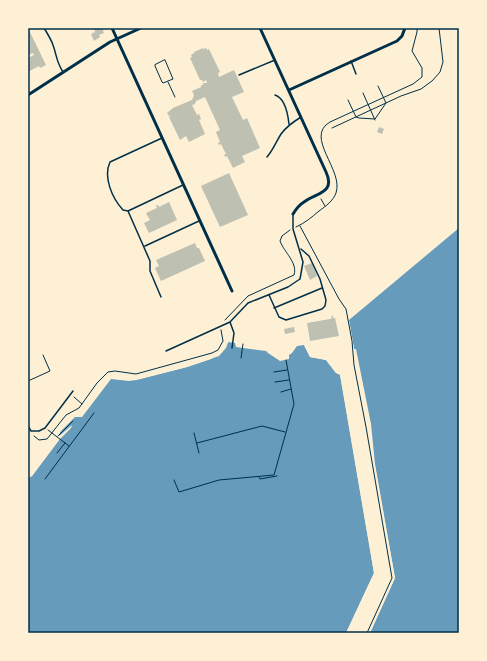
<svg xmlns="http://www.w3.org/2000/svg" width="487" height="661" viewBox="0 0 487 661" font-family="'PT Sans',sans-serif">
<rect width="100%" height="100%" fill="#fdf0d5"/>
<!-- water -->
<path fill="#669bbc" d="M 459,228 L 459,633 L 370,633 L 395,578 L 349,320 Z
M 228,342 L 235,343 L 236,347 L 266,351 L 268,353 L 280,361 L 289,359 L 289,355 L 292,353 L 297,346 L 304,345 L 310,357 L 326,360 L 336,373 L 340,374 L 374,573 L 346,633 L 28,633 L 28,478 L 32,476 L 59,440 L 60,432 L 65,425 L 71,418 L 76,416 L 80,416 L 110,377 L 136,380 L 187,367 L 211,359 L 219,354 Z"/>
<!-- pier -->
<path fill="#fdf0d5" d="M 347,320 L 349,320 L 354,349 L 356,349 L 371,424 L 375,464 L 395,578 L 370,633 L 368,632 L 393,577 Z
M 229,340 L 226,348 L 219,356 L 187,367 L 136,380 L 129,381 L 111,379 L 82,417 L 75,417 L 58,434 L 64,424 L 70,417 L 76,414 L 79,414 L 109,376 L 136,378 L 186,365 L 210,357 L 218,353 L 226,341 Z
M 306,344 L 311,356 L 326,359 L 336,372 L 342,374 L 376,572 L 348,633 L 346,633 L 374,573 L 340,375 L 336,373 L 326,360 L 310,357 L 304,345 Z
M 72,425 L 71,428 L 59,440 L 32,476 L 28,478 L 28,476 L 31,474 L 57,438 Z"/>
<!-- building -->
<path fill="#bec0b2" d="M 28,28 L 46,65 L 40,68 L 39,66 L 28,72 L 28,58 L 34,55 L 33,53 L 28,55 Z
M 94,28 L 102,28 L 104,33 L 99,35 L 100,37 L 94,41 L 91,34 L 95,32 Z
M 203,48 L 203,49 L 206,48 L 207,50 L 209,49 L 220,72 L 218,73 L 219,77 L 234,70 L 244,92 L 232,97 L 243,120 L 247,118 L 260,148 L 242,156 L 245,162 L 233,168 L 227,156 L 225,157 L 224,155 L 226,154 L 221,144 L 219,145 L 218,143 L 220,142 L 216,132 L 220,130 L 205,97 L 196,101 L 195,104 L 192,105 L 197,115 L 199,114 L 201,119 L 199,120 L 205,134 L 189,142 L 186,136 L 180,140 L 169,117 L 171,115 L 169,116 L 167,113 L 173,108 L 192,100 L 194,95 L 192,91 L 201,87 L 201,85 L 203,85 L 203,83 L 207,83 L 206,80 L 203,82 L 202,80 L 200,80 L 190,58 L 192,57 L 191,55 L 194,53 L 194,52 Z
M 379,127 L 384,129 L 382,134 L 377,132 Z
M 229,173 L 248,215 L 220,227 L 201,186 Z
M 169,202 L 177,220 L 149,233 L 144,223 L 150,220 L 146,213 L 157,208 L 156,205 L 158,205 L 159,207 Z
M 195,243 L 197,248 L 199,248 L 205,261 L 161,281 L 155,268 L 159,266 L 156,260 Z
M 312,263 L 317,276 L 310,280 L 304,266 Z
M 331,316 L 333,316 L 333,318 L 335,318 L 339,336 L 310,341 L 307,323 L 330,319 L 332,318 Z
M 294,327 L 295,332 L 285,334 L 284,329 Z"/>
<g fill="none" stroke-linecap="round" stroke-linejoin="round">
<!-- path -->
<path stroke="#003049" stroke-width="1" d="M 165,60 L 173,79 L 163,83 L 162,82 L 155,66 L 155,65 Z
M 168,82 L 175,97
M 363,93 L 375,120
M 348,100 L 356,117 L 359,118 L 375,119 L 386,103 L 378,86
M 332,128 L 401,96 L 421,89 L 432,81 L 440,72 L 443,62 L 439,28
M 321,199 L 325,206
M 300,226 L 339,299 L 346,309 L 352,341 L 354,365 L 366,427 L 392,578 L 367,633
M 296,227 C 305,223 312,217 319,211 C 326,206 333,201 336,193 C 344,170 304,137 330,122 L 413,84 L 422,77 L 422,68 L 412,51 L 417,32 L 417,28
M 225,320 L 248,296 L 294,275 C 298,263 284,252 280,241 L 282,236 L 290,230
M 241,358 L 243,344
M 274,372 L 287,370
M 28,381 L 50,371 L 43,355
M 275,382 L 289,380
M 281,392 L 291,389
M 74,397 L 82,404
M 48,430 L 69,446
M 194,433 L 199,453
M 34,436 L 39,440 L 47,439 L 66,415 L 79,408 L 97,383 L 108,372 L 115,371 L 136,374 L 212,353 L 218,350 L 223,341 L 221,330
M 58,436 L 73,421
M 197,443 L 262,426 L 285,432
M 57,453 L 65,443
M 259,477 L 260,479 L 277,476
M 45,479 L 94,413
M 174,480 L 179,492 L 219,480 L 274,475 L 294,404 L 286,360"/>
<!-- service -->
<path stroke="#003049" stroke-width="1.5" d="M 44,28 C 47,33 51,39 53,45 C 57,56 56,61 63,72
M 351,61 L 356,74
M 239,75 L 275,60
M 275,95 C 285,98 288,115 289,124
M 162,138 L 110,162 C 103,177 112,198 123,210 L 128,211 L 183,185
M 267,157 C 273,150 276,142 281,134 C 286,127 293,122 301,117
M 128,211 L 150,261 L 150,271 L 161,297
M 145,246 L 199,221
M 269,295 L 279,317 L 286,320 L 322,309 L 325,306 L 326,300 L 320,279 L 309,256 L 301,249
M 274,308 L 322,288
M 230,322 L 234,333 L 232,348
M 166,351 L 230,322 L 248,303 L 288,287 L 300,279 L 303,262 L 293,229 L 293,214
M 28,426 L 31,431 L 39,431 L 45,428 L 73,391"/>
<!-- minor -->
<path stroke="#003049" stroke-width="3" d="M 112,28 L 232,291
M 260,28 L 326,172 C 336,193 316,193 304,202 C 299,205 296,209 293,214
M 289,90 L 397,41 L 402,36 L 405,28
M 28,95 L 110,42 L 141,28"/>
</g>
<!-- border -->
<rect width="487" height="661" fill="none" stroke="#fdf0d5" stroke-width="58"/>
<rect x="29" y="29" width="429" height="603" fill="none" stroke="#003049" stroke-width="1.5"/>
</svg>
